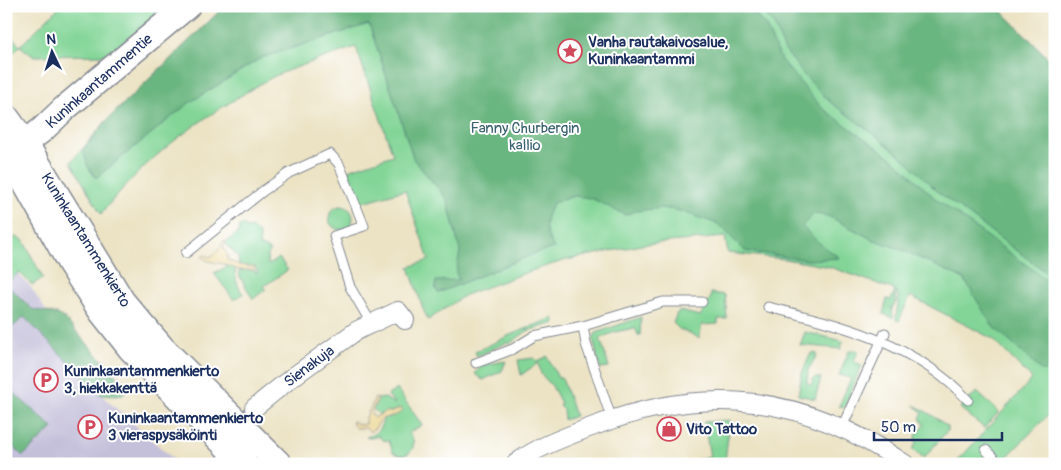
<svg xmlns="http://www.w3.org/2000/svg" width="1061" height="470" viewBox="0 0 1061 470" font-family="Pangolin,sans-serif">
<rect width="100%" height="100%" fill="#fff"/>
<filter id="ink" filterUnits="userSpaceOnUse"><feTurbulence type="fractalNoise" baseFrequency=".02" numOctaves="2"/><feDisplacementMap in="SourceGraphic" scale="10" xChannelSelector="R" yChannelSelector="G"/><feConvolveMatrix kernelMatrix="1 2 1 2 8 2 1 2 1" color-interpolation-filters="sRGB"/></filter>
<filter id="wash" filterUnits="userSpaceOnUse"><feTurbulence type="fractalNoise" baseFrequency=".0096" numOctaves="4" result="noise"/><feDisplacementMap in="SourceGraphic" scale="20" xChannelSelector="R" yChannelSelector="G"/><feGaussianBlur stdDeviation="1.12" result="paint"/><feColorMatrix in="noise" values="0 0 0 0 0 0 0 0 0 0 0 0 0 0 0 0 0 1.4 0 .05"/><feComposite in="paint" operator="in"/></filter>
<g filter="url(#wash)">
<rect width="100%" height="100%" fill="#ece3c4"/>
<!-- industrial -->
<path fill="#c5c0da" d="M 17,273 L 30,286 L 101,395 L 179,464 L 6,464 L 6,284 Z"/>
<!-- green -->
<path fill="#83d597" stroke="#4f827a" d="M 60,6 L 166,6 L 108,55 L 33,56 L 20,46 L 6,60 L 6,26 L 11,36 L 20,46 Z
M 225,6 L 861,6 L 1055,211 L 1055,408 L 1000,464 L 955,464 L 1032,379 L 993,339 L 910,296 L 899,321 L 896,320 C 896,309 900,302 897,291 L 895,296 L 896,301 L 892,308 L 893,318 L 883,314 L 887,299 L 891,300 L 895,290 L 830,267 L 785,259 L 728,253 L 725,237 L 646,244 L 566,260 L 528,272 L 465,295 L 428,320 L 423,309 L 409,267 L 429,260 L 405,190 L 360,203 L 348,170 L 393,155 L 356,47 C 332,55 308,63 284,72 C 267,79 250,90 234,100 C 181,132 140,165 101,214 L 71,162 L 107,120 Z
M329 218a12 12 0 1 1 24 0a12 12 0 1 1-24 0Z
M 242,225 L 247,228 L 251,227 C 259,232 261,236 259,245 L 271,251 L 267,256 L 268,265 L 279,258 L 288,270 L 264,286 L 266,289 L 253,299 L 240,277 L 239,270 L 254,270 L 256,273 L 258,272 L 255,267 L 239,265 L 238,257 L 225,243 L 240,231 L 239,227 Z
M 16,237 L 23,240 L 43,278 L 32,285 L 19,272 L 6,284 L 6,241 Z
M 229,266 L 235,268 C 235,278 237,286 243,294 L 234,300 L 214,273 Z
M 711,293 L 725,295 L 727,319 L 718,319 L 718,324 L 702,325 L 699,338 L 679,329 L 673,323 L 677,313 L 680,311 L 700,316 L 711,297 Z
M 641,317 L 640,335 L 638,335 L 635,328 L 615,332 L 600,338 L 609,367 L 600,368 L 593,339 L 596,333 Z
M 553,318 L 555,323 L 527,331 L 509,344 L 508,342 L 477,356 L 475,352 L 510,335 Z
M 805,332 L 843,341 L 841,349 L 800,345 Z
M 858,350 L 854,362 L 862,365 L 844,408 L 839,406 L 851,378 L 839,375 L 849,351 Z
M 811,353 L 816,353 L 817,355 L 808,370 L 807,383 L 811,385 L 814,378 L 821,378 L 815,399 L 798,395 L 802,373 Z
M 547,356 L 558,378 L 562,378 L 575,416 L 564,420 L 563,410 L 559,406 L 561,403 L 552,386 L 541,374 L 538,363 L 521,375 L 518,360 L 534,358 L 538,362 Z
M 506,361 L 502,371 L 483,380 L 475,374 L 482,365 Z
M 397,389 L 422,425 L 409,433 C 421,446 407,462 393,452 L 389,441 L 383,440 L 378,436 L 372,438 L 366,437 C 378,434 381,428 384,417 L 391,417 L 398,409 C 392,413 386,411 380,415 L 373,409 L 378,399 L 385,398 L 395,404 L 388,395 Z
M 977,392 L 999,412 L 984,428 L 960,408 Z
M 914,405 C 926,411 937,418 948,427 L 948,430 L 924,458 L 912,449 L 916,444 L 915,437 L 924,425 L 920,418 L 923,413 Z
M 730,420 L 725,461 L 699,462 L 698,459 L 710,457 L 704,422 Z"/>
<!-- forest -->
<path fill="#6ab680" stroke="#42726f" d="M 225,6 L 748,6 L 766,27 L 781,60 L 822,108 L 896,161 L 936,199 L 1055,286 L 1055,361 L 1043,372 L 992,325 L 964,279 L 898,248 L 874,240 L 828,216 L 814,214 L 802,226 L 819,243 L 840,258 L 809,260 L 745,251 L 718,224 L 676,210 L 661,208 L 636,211 L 625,215 L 591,198 L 574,196 L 553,203 C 543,223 543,228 554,248 L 536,253 L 438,293 L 435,287 L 436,281 L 459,280 L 456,273 L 460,251 L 447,199 L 414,160 L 369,24 L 261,58 L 189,103 L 96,178 L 88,167 L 83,150 L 107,120 Z
M 759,6 L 997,6 L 1055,65 L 1055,279 L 938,192 L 908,162 L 875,135 L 830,102 L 804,75 L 784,49 L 774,25 Z
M 6,284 L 32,309 L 57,314 L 64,318 L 122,382 L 126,391 L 121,395 L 101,395 L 24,317 L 6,333 Z
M 6,386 L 53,428 L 23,456 L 6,440 Z"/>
<!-- sand -->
<path fill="#eeda9e" stroke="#84847e" d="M 224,240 L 226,242 L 223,247 L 228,256 L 227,260 L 239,265 L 255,267 L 256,268 L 254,270 L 239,270 L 224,264 L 208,261 L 202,257 L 205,255 L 210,257 C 218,252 221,247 224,240 Z
M 375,398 L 378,399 L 371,413 L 374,418 L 385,412 L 392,412 L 400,408 L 403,411 L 396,415 L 381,419 L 376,427 L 370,432 L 366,428 L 356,428 L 353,425 L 352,421 L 360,425 L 365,424 C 365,414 372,408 375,398 Z"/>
</g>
<g filter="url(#ink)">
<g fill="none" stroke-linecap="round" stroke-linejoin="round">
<!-- lane casing -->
<g stroke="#848991" stroke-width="11">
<path id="lane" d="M 186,253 L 263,191 L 289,173 L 330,154 L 339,164 L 364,226 L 334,236 L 350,287 L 371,323
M 768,307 C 842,325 914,343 968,400
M 583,326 L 586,344 L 612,420
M 476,363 L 513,349 L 534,336 L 583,326 L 663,302 L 702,302
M 842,427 L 885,333
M 986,450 L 999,464"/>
</g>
<!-- street casing -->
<g stroke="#848991" stroke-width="20">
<path id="street" d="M 254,408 L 290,379 L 356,331 L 398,311 L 405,320
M 515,464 C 538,446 568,436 594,426 C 708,383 804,395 905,464"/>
</g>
<!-- secondary casing -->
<g stroke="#848991" stroke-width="28">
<path id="secondary" d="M 6,117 L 25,143 L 122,301 L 163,349 L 279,464
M 6,149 L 70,263 L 101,311 L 131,349 L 244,464
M 11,153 L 42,130 L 65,108 L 187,6"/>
</g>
<!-- lane -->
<use href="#lane" stroke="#fff" stroke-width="9"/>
<!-- street -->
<use href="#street" stroke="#fff" stroke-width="18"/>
<!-- secondary -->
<use href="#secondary" stroke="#fff" stroke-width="25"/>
</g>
</g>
<!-- icons -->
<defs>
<g id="sight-ring" transform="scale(1.25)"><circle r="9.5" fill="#fff" stroke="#d1495b" stroke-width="1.5"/><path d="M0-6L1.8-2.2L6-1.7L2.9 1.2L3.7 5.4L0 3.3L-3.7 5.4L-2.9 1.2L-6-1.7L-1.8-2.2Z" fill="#d1495b"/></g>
<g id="parking-ring" transform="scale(1.25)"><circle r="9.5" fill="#fff" stroke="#d1495b" stroke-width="1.5"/><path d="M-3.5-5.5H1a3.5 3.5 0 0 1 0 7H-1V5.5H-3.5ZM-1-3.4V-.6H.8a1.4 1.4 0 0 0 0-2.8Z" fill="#d1495b"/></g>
<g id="shop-ring" transform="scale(1.25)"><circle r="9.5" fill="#fff" stroke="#d1495b" stroke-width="1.5"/><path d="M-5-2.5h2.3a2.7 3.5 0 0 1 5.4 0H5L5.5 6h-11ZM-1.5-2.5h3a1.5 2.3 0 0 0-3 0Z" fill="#d1495b"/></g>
</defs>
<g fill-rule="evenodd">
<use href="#sight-ring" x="570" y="51"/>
<use href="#parking-ring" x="46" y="380"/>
<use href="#parking-ring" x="90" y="427"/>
<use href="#shop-ring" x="669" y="429"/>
</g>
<g text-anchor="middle" stroke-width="4" stroke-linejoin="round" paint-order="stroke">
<!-- poi labels -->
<g font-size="15" font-weight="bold" fill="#1b2f5e" stroke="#fff" text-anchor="start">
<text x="588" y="47">Vanha rautakaivosalue,<tspan x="588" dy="17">Kuninkaantammi</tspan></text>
<text x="64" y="376">Kuninkaantammenkierto<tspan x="64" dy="17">3, hiekkakenttä</tspan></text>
<text x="108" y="423">Kuninkaantammenkierto<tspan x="108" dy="17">3 vieraspysäköinti</tspan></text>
<text x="686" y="434">Vito Tattoo</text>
</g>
<!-- street labels -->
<g font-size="15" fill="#1b2f5e" stroke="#fff">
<text transform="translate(99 81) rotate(-41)" y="5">Kuninkaantammentie</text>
<text transform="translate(86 240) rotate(58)" y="5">Kuninkaantammenkierto</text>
<text transform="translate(309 366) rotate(-37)" y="5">Sienakuja</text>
</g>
<!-- park labels -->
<g font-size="15" fill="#3a616f" stroke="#fff">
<text x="525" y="133">Fanny Churbergin<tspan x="525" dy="17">kallio</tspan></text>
</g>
</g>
<!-- margin -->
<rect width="1061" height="470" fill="none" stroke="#fff" stroke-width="25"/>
<!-- north arrow -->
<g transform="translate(52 52) rotate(356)" stroke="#ffffff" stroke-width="4" paint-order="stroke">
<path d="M0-4L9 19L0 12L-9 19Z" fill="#1b2f5e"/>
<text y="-8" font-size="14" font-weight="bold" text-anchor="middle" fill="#1b2f5e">N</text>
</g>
<!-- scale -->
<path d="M874 432v8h128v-8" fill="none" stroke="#1b2f5e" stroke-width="2.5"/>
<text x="881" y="432" font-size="15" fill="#1b2f5e" stroke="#ffffff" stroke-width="4" paint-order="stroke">50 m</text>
</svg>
